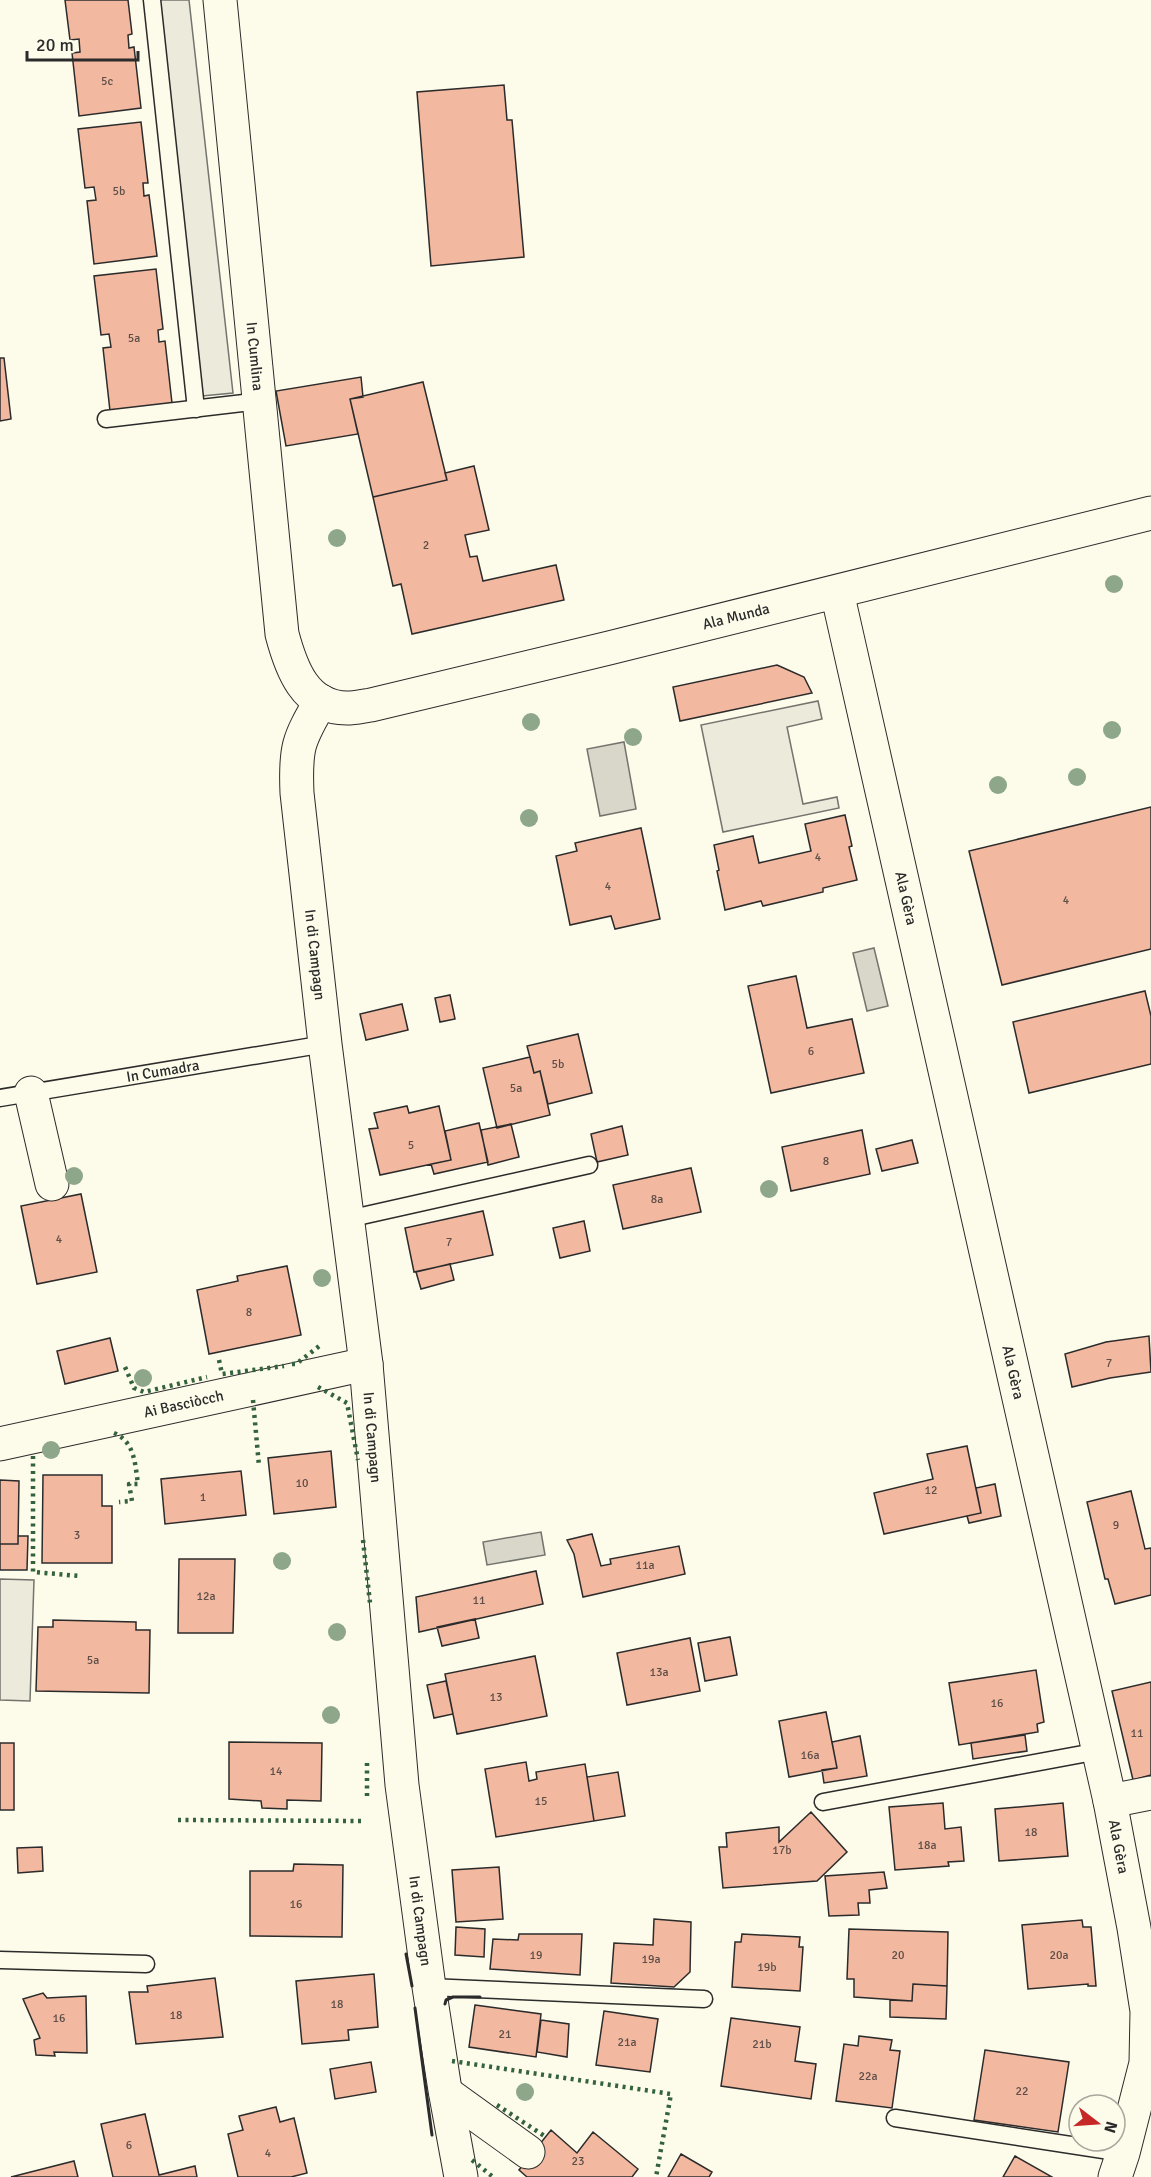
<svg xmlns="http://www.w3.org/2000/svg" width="1151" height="2177" viewBox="0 0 1151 2177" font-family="Signika,sans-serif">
<rect width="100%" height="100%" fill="#fdfbea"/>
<!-- green -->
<path fill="#ecebdb" stroke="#74746e" stroke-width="1.5" d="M 818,701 L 822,719 L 787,727 L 803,804 L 837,797 L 839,808 L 723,832 L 701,725 Z"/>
<!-- parking -->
<path fill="#eceadb" stroke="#74746e" stroke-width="1.5" d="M 159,0 L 189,0 L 233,393 L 202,396 Z
M 0,1579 L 34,1580 L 30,1701 L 0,1700 Z"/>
<!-- water -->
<path fill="#d8d7c9" stroke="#74746e" stroke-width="1.5" d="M 624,742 L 636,809 L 600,816 L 587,749 Z
M 874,948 L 888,1006 L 867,1011 L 853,953 Z
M 541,1532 L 545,1555 L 487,1565 L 483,1542 Z"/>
<!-- building -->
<path fill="#f2b8a0" stroke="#2b2b2b" stroke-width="1.5" d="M 65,0 L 128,0 L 132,34 L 128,35 L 129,48 L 134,47 L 141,108 L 79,116 L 72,53 L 80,52 L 79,39 L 70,40 Z
M 504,85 L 507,120 L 512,120 L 524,257 L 431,266 L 417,92 Z
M 141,122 L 148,183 L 143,183 L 144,196 L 149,195 L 157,256 L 94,264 L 87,201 L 96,200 L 94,187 L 85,188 L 78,129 Z
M 156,269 L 163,329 L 158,330 L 159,342 L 165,341 L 172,403 L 110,411 L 103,348 L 111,347 L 109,334 L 101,335 L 94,276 Z
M 0,358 L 4,358 L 11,419 L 0,421 Z
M 361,377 L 363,397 L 350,399 L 358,434 L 286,446 L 276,391 Z
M 423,382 L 447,480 L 373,497 L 350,399 Z
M 474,466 L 489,530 L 465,535 L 470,557 L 477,556 L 483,581 L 556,565 L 564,600 L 412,634 L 401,584 L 393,586 L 373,497 L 447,480 L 445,473 Z
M 777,665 L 804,677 L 812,693 L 680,721 L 673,687 Z
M 1151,807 L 1151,949 L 1002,985 L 969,851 Z
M 845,815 L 852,846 L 849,847 L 857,880 L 823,888 L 823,892 L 763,906 L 761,901 L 725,910 L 717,871 L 719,870 L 714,845 L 753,836 L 759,863 L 811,851 L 805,824 Z
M 641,828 L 660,919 L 615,929 L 611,916 L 570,925 L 556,856 L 577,851 L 575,843 Z
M 796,976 L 807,1028 L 852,1019 L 864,1073 L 771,1093 L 748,986 Z
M 1145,991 L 1151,1016 L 1151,1064 L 1029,1093 L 1013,1022 Z
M 450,995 L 455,1019 L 440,1022 L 435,998 Z
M 402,1004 L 408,1030 L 366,1040 L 360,1014 Z
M 578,1034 L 592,1093 L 548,1104 L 540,1071 L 534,1073 L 527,1046 Z
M 530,1057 L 534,1073 L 540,1071 L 550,1115 L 497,1128 L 483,1068 Z
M 407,1106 L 409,1113 L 439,1106 L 451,1160 L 380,1175 L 369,1129 L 378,1128 L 374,1113 Z
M 479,1123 L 488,1162 L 434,1174 L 431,1164 L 451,1160 L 445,1131 Z
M 511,1124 L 519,1157 L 488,1165 L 481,1130 Z
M 622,1126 L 628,1155 L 597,1162 L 591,1134 Z
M 862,1130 L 870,1174 L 791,1191 L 782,1147 Z
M 912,1140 L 918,1163 L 882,1171 L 876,1149 Z
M 691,1168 L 701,1212 L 623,1229 L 613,1185 Z
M 81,1194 L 97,1272 L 37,1284 L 21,1206 Z
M 483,1211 L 493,1255 L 414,1272 L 405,1228 Z
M 584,1221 L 590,1251 L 560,1258 L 553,1228 Z
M 450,1264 L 454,1280 L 421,1289 L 416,1272 Z
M 287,1266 L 301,1335 L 209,1354 L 197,1290 L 238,1281 L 237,1276 Z
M 1149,1336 L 1151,1372 L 1110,1378 L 1072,1387 L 1065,1354 L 1106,1342 Z
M 110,1338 L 118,1371 L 65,1384 L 57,1351 Z
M 967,1446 L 981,1513 L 884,1534 L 874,1493 L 933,1479 L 927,1454 Z
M 331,1451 L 336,1507 L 274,1514 L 268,1458 Z
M 241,1471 L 246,1515 L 165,1524 L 161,1479 Z
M 43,1475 L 102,1475 L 102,1506 L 112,1506 L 112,1563 L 42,1563 Z
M 0,1480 L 19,1481 L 18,1544 L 0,1544 Z
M 995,1484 L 1001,1516 L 969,1523 L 967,1516 L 981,1513 L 976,1488 Z
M 1131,1491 L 1145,1549 L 1151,1548 L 1151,1595 L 1115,1604 L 1108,1579 L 1105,1579 L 1087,1502 Z
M 592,1534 L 601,1566 L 611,1564 L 610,1559 L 679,1546 L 685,1574 L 583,1597 L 574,1554 L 567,1540 Z
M 18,1536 L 28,1536 L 27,1570 L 0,1570 L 0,1544 L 18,1544 Z
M 179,1559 L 235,1559 L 233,1633 L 178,1633 Z
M 536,1571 L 543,1604 L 419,1632 L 416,1597 Z
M 475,1619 L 479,1638 L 442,1646 L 437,1627 Z
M 53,1620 L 136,1622 L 136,1630 L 150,1630 L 149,1693 L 36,1691 L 38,1627 L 53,1627 Z
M 730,1637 L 737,1675 L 705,1681 L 698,1643 Z
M 690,1638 L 700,1691 L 627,1705 L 617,1653 Z
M 535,1656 L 547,1716 L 457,1734 L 445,1674 Z
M 1036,1670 L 1044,1722 L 1037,1724 L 1038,1732 L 959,1745 L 949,1683 Z
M 446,1681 L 453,1714 L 434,1718 L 427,1685 Z
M 1151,1682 L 1151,1775 L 1133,1780 L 1112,1691 Z
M 826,1712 L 837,1768 L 789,1777 L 779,1721 Z
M 1025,1735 L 1027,1751 L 973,1759 L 971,1743 Z
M 860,1736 L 867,1776 L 824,1783 L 822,1770 L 837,1768 L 832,1742 Z
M 229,1742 L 322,1743 L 321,1801 L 287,1800 L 287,1809 L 262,1808 L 261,1801 L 229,1799 Z
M 0,1743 L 14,1743 L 14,1810 L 0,1810 Z
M 526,1762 L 529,1781 L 537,1779 L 536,1772 L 585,1764 L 594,1821 L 496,1837 L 485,1769 Z
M 618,1772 L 625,1816 L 594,1821 L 587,1777 Z
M 943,1803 L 945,1829 L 961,1827 L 964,1861 L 948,1862 L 949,1866 L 895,1870 L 889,1807 Z
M 1063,1803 L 1068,1856 L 999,1861 L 995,1809 Z
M 811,1812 L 847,1852 L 817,1881 L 723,1888 L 719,1847 L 727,1847 L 726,1833 L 779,1827 L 779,1842 Z
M 42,1847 L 43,1871 L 18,1873 L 17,1848 Z
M 294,1864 L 343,1865 L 342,1937 L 250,1936 L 250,1871 L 293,1871 Z
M 499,1867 L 503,1919 L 456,1922 L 452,1870 Z
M 884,1872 L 887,1888 L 869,1890 L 870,1903 L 858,1903 L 859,1915 L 829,1916 L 825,1876 Z
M 654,1919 L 691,1922 L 690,1972 L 674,1987 L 611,1983 L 614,1943 L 653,1945 Z
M 1082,1920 L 1083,1927 L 1091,1927 L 1096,1986 L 1088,1986 L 1088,1984 L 1028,1989 L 1022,1925 Z
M 456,1927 L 485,1929 L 484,1957 L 455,1955 Z
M 849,1929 L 948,1932 L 947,1986 L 913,1984 L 912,2001 L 854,1997 L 854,1979 L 847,1979 Z
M 519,1934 L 582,1934 L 580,1975 L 490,1969 L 493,1939 L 518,1940 Z
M 742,1934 L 800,1937 L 799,1947 L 803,1947 L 800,1991 L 732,1987 L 735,1942 L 741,1942 Z
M 374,1974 L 378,2027 L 348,2030 L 349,2040 L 302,2044 L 296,1981 Z
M 215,1978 L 223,2037 L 136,2044 L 129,1992 L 148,1992 L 147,1986 Z
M 913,1984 L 947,1986 L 946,2019 L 890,2017 L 890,2000 L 912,2001 Z
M 43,1993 L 47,1998 L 86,1996 L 87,2053 L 54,2052 L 55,2056 L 36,2055 L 34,2040 L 40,2038 L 23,1999 Z
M 475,2005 L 541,2014 L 536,2057 L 469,2047 Z
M 604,2011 L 658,2019 L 650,2072 L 596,2065 Z
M 731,2018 L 800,2027 L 795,2061 L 816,2064 L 811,2099 L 721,2086 Z
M 541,2020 L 569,2024 L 567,2057 L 537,2052 Z
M 859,2036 L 892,2040 L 890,2050 L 900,2051 L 892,2108 L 836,2101 L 844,2044 L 858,2046 Z
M 985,2050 L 1069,2062 L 1058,2132 L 974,2120 Z
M 371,2062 L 376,2092 L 335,2099 L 330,2069 Z
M 276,2107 L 280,2122 L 294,2118 L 307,2173 L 291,2177 L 238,2177 L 228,2134 L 243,2130 L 239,2116 Z
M 145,2114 L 159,2175 L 195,2166 L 197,2177 L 113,2177 L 101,2124 Z
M 551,2130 L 577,2153 L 593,2132 L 638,2169 L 632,2177 L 527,2177 L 519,2170 Z
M 681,2154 L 712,2172 L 709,2177 L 668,2177 Z
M 1015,2156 L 1052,2177 L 1003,2177 Z
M 74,2161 L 78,2177 L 11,2177 Z"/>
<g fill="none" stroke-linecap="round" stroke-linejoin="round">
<!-- service casing -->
<g stroke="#2b2b2b" stroke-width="19">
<g id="service">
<path d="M 152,0 L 196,409"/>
<path d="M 106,419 L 260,401"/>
<path id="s1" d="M 0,1098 L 325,1044"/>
<path d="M 348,1219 L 589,1165"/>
<path d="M 823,1802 L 1099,1751"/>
<path d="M 0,1960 L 146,1964"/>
<path d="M 429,1987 L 704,1999"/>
<path d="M 895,2118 L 1123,2153"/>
</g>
</g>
<!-- minor casing -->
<g stroke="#2b2b2b" stroke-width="35">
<g id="minor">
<path id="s2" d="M 220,0 L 282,634 C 291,668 305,708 347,708 C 355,708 363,706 371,705 L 609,648 L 1151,513"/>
<path id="s3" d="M 837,592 L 1110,1801 L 1134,1928 L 1147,2011 L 1146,2063 L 1123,2153 L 1115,2177"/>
<path id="s4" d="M 321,701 C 298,740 295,748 297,793 L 325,1044 L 366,1364 L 402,1785 L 429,1987 L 445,2090 L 461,2177"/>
<path d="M 31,1093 L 52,1184"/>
<path id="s5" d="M 0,1444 L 366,1364"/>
<path d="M 1110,1801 L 1151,1793"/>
<path d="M 446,2093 L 528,2152"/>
</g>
</g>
<!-- service -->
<use href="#service" stroke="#fdfbea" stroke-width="16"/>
<!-- minor -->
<use href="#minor" stroke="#fdfbea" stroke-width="33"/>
<!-- hedge -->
<path stroke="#34623c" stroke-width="4.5" stroke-dasharray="3 4.5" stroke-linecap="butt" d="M 219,1360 L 222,1374 L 284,1366
M 292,1364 L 296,1364 L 322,1344
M 125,1367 L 134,1388 L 144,1392 L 207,1377
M 318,1387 L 347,1403 L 358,1460
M 253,1400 L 259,1466
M 114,1433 C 135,1442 135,1464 138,1484 L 129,1484 L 132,1501 L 119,1502
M 33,1456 L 33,1572 L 80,1576
M 363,1540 L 370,1603
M 367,1763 L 367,1796
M 178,1820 L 362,1821
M 452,2061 L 671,2094 L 656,2177
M 497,2105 L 546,2137
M 472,2160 L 493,2177"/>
<!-- wall -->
<path stroke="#2b2b2b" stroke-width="3" d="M 406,1954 L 412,1986
M 445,2004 L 446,2000 L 453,1997 L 480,1997
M 415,2008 L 432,2135"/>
</g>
<!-- trees -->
<g fill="#8ea78a">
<circle cx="337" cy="538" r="9"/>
<circle cx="1114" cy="584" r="9"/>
<circle cx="531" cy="722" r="9"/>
<circle cx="1112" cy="730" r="9"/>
<circle cx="633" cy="737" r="9"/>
<circle cx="1077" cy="777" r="9"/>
<circle cx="998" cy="785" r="9"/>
<circle cx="529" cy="818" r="9"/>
<circle cx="74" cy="1176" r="9"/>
<circle cx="769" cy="1189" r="9"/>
<circle cx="322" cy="1278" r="9"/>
<circle cx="143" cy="1378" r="9"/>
<circle cx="51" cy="1450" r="9"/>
<circle cx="282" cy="1561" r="9"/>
<circle cx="337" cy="1632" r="9"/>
<circle cx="331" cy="1715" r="9"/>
<circle cx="525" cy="2092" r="9"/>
</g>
<g text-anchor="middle" stroke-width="4.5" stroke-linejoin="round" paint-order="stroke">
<!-- number labels -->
<g font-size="12" fill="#5d4e48">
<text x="107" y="85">5c</text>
<text x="119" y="195">5b</text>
<text x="134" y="342">5a</text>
<text x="426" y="549">2</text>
<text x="818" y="861">4</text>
<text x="608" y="890">4</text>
<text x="1066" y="904">4</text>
<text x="811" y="1055">6</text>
<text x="558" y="1068">5b</text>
<text x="516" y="1092">5a</text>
<text x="411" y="1149">5</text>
<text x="826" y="1165">8</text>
<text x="657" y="1203">8a</text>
<text x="59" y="1243">4</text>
<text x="449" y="1246">7</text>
<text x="249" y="1316">8</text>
<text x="1109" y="1367">7</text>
<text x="302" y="1487">10</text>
<text x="931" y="1494">12</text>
<text x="203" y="1501">1</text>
<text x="1116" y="1529">9</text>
<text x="77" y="1539">3</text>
<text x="645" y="1569">11a</text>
<text x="206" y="1600">12a</text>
<text x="479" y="1604">11</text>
<text x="93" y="1664">5a</text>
<text x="659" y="1676">13a</text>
<text x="496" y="1701">13</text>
<text x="997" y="1707">16</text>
<text x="1137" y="1737">11</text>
<text x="810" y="1759">16a</text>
<text x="276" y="1775">14</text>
<text x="541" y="1805">15</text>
<text x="1031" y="1836">18</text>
<text x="927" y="1849">18a</text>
<text x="782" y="1854">17b</text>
<text x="296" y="1908">16</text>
<text x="536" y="1959">19</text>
<text x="898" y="1959">20</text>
<text x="1059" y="1959">20a</text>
<text x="651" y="1963">19a</text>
<text x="767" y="1971">19b</text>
<text x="337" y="2008">18</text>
<text x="176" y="2019">18</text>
<text x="59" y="2022">16</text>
<text x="505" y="2038">21</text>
<text x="627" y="2046">21a</text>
<text x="762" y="2048">21b</text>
<text x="868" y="2080">22a</text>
<text x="1022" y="2095">22</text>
<text x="129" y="2149">6</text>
<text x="268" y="2157">4</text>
<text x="578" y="2165">23</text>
</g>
<!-- street labels -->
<g font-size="15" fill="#2b2b2b" stroke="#fdfbea">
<text dy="5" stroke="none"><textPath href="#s2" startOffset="358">In Cumlina</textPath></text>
<text dy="5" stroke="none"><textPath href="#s2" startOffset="1144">Ala Munda</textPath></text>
<text dy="5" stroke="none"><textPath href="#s3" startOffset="314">Ala Gèra</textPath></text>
<text dy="5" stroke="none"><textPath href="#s4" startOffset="260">In di Campagn</textPath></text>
<text dy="5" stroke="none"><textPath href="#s1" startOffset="165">In Cumadra</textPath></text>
<text dy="5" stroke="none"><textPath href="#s3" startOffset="800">Ala Gèra</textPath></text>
<text dy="5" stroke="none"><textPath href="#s5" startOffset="188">Ai Basciòcch</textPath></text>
<text dy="5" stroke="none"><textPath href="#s4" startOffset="746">In di Campagn</textPath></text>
<text dy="5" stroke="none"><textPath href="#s3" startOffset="1286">Ala Gèra</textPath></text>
<text dy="5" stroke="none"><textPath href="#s4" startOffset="1232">In di Campagn</textPath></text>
</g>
</g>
<!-- north arrow -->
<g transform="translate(1097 2123) rotate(107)"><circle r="28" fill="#fdfbea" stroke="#a9a89e" stroke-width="1.5"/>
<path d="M0-4.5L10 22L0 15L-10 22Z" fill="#c62828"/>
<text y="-9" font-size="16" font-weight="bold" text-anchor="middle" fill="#2b2b2b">N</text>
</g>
<!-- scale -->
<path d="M27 51v9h111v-9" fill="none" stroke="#2b2b2b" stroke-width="3"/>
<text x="36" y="51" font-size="18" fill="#2b2b2b" stroke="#fdfbea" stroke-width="4.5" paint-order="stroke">20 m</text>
</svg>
